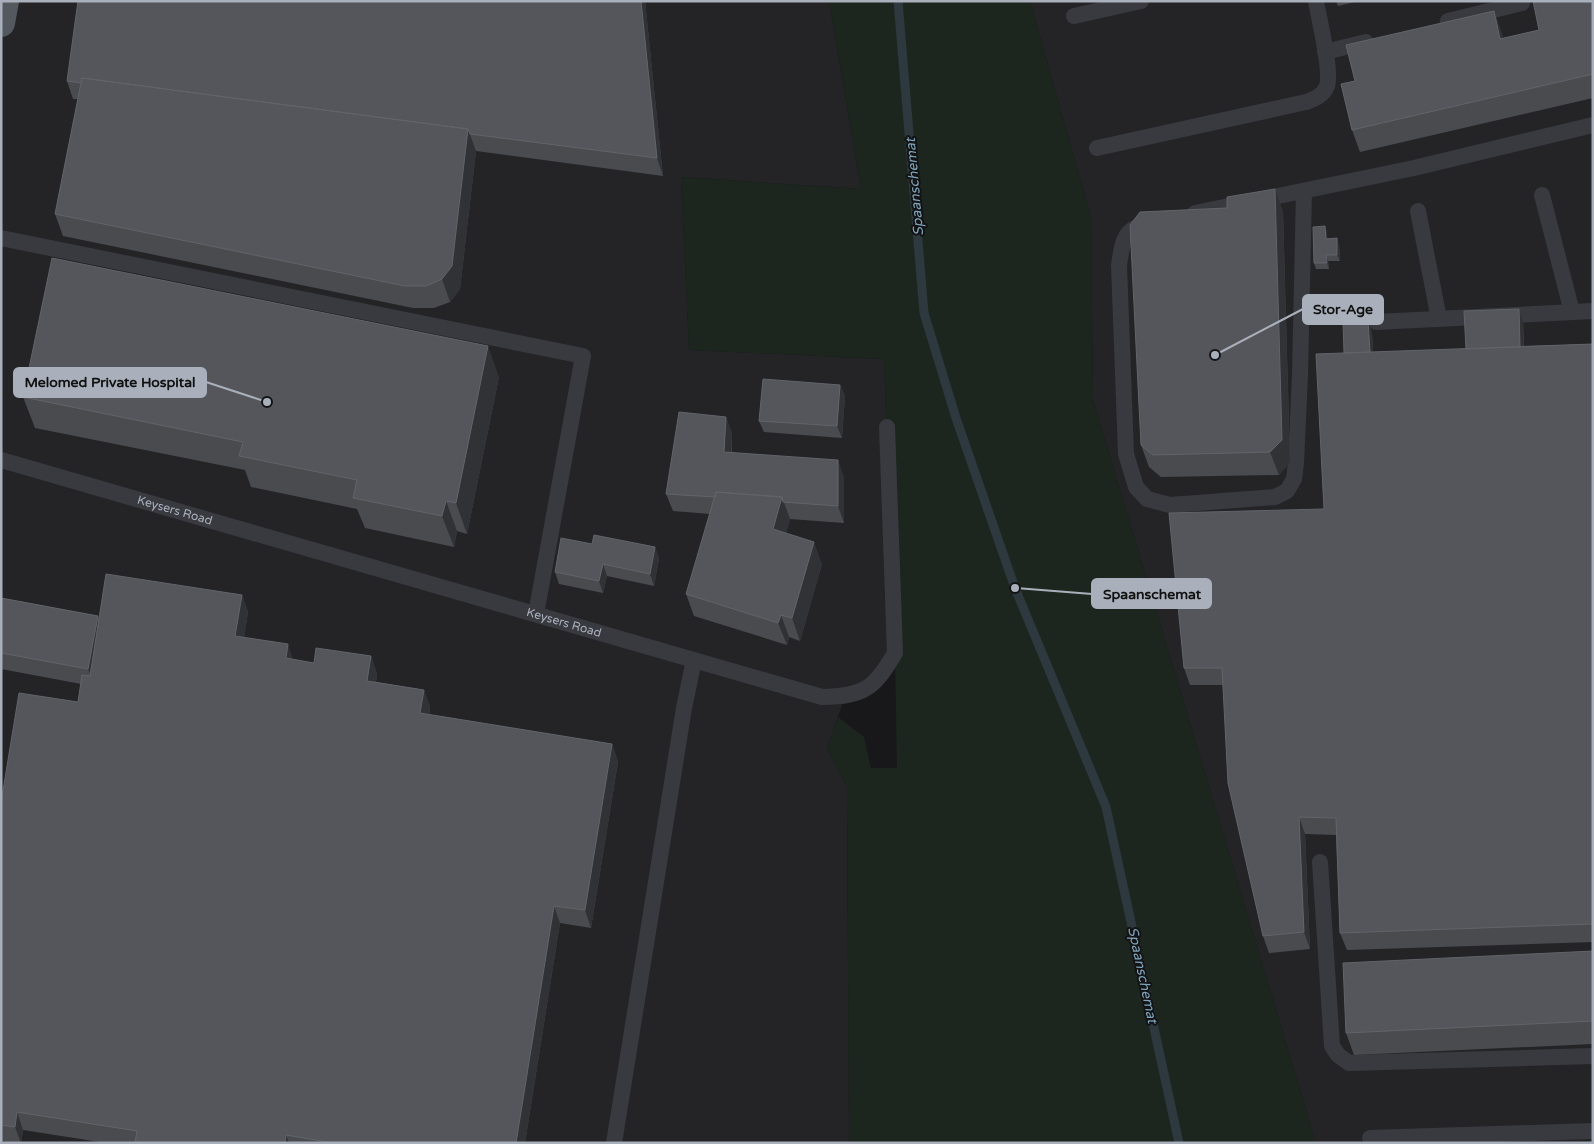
<svg xmlns="http://www.w3.org/2000/svg" width="1594" height="1144" viewBox="0 0 1594 1144" font-family="'Varela Round',sans-serif">
<rect width="100%" height="100%" fill="#18181a"/>
<!-- built -->
<path fill="#242427" d="M 1,1 L 829,1 L 861,189 L 681,177 L 689,350 L 884,359 L 895,653 L 882,675 L 845,696 L 827,749 L 847,787 L 849,1143 L 1,1143 Z
M 1030,1 L 1593,1 L 1593,1143 L 1316,1143 L 1093,400 L 1091,218 Z"/>
<!-- green -->
<path fill="#1d261e" d="M 829,1 L 1030,1 L 1091,218 L 1093,400 L 1316,1143 L 849,1143 L 847,787 L 827,749 L 838,717 L 864,737 L 871,768 L 897,768 L 895,653 L 884,359 L 689,350 L 681,177 L 861,189 Z"/>
<g fill="none" stroke-linecap="round" stroke-linejoin="round">
<!-- stream -->
<path stroke="#2d393f" stroke-width="9" d="M 898,1 L 924,313 L 956,418 L 1015,588 L 1106,807 L 1179,1143"/>
<!-- service -->
<g stroke="#393a40" stroke-width="16">
<path d="M 1074,16 L 1141,1"/>
<path d="M 1448,21 L 1522,3"/>
<path d="M 1325,52 L 1366,42"/>
<path d="M 1097,148 L 1306,102 C 1314,99 1323,96 1327,86 C 1332,71 1319,19 1316,1"/>
<path d="M 1542,195 L 1572,312"/>
<path d="M 1418,211 L 1439,319"/>
<path d="M 1195,213 L 1414,168 L 1593,125"/>
<path d="M 1151,222 C 1123,228 1123,240 1119,265 L 1126,454 L 1136,487 L 1147,499 L 1170,505 L 1275,497 L 1287,491 L 1294,479 L 1296,463 L 1300,375 L 1304,191"/>
<path d="M 1,238 L 583,356 L 536,614"/>
<path d="M 1376,322 L 1593,311"/>
<path id="s1" d="M 1,460 L 822,697 C 864,696 874,689 895,653 L 887,427"/>
<path d="M 1320,862 L 1332,1046 L 1338,1055 L 1349,1063 L 1593,1056"/>
<path d="M 1370,1138 L 1593,1131"/>
<path d="M 614,1143 L 684,708 L 694,660"/>
</g>
<!-- primary -->
<path stroke="#54585f" stroke-width="28" d="M 1,23 L 5,1"/>
</g>
<!-- wall -->
<path fill="#494b4f" d="M 645,1 L 663,176 L 476,151 L 460,289 L 450,302 L 434,308 L 413,308 L 63,236 L 55,214 L 78,99 L 73,99 L 67,81 Z
M 1336,1 L 1359,1 L 1338,6 Z
M 1593,1 L 1593,98 L 1360,152 L 1352,130 L 1355,81 L 1494,11 L 1503,38 L 1539,30 Z
M 1283,211 L 1290,462 L 1279,475 L 1161,477 L 1149,467 L 1141,445 Z
M 1327,232 L 1327,238 L 1339,244 L 1340,261 L 1328,261 L 1329,269 L 1316,269 L 1314,263 Z
M 1519,309 L 1523,321 L 1524,346 L 1593,344 L 1593,942 L 1347,950 L 1340,933 L 1336,835 L 1305,834 L 1310,949 L 1269,953 L 1263,936 L 1223,685 L 1190,685 L 1184,668 L 1324,509 L 1344,353 L 1372,332 L 1373,352 L 1466,349 Z
M 499,377 L 467,534 L 457,531 L 454,547 L 365,528 L 357,509 L 251,487 L 245,470 L 35,428 L 23,397 Z
M 840,385 L 845,396 L 842,438 L 764,432 L 759,421 Z
M 726,417 L 732,434 L 732,452 L 844,477 L 844,523 L 790,519 L 786,533 L 822,564 L 800,641 L 789,637 L 787,645 L 694,616 L 686,594 L 710,514 L 673,511 L 666,494 Z
M 592,544 L 655,547 L 659,559 L 654,586 L 607,576 L 603,593 L 559,584 L 555,572 Z
M 242,595 L 248,612 L 244,637 L 293,660 L 314,663 L 371,656 L 377,674 L 376,682 L 424,690 L 430,707 L 429,715 L 612,744 L 618,762 L 591,928 L 560,923 L 525,1143 L 106,1143 L 23,1130 L 21,1143 L 13,1143 L 1,1141 L 1,803 L 78,702 L 81,684 L 1,669 L 1,598 L 98,616 L 99,618 Z
M 1593,951 L 1593,1044 L 1354,1055 L 1346,1033 Z"/>
<!-- shaded-wall -->
<path fill="#313235" d="M 641,1 L 645,1 L 663,176 L 657,158 Z
M 1494,11 L 1502,33 L 1509,61 L 1500,39 Z
M 468,129 L 476,151 L 460,289 L 450,302 L 442,279 Z
M 1275,189 L 1283,211 L 1290,462 L 1279,475 L 1270,452 Z
M 1325,226 L 1327,232 L 1328,245 L 1326,239 Z
M 1337,238 L 1339,244 L 1340,261 L 1337,255 Z
M 1326,255 L 1328,261 L 1329,269 L 1327,263 Z
M 1519,309 L 1523,321 L 1524,363 L 1520,352 Z
M 1368,320 L 1372,332 L 1374,369 L 1370,357 Z
M 488,346 L 499,377 L 467,534 L 456,503 Z
M 840,385 L 845,396 L 842,438 L 837,426 Z
M 726,417 L 732,434 L 731,469 L 724,452 Z
M 838,460 L 844,477 L 844,523 L 838,506 Z
M 782,497 L 790,519 L 781,551 L 773,529 Z
M 446,501 L 457,531 L 454,547 L 442,516 Z
M 814,542 L 822,564 L 800,641 L 792,618 Z
M 655,547 L 659,559 L 654,586 L 650,574 Z
M 603,564 L 607,576 L 603,593 L 599,581 Z
M 242,595 L 248,612 L 242,653 L 235,636 Z
M 781,615 L 789,637 L 787,645 L 778,623 Z
M 98,616 L 105,633 L 95,686 L 88,669 Z
M 288,644 L 294,662 L 286,658 Z
M 371,656 L 377,674 L 373,698 L 367,681 Z
M 424,690 L 430,707 L 426,731 L 420,713 Z
M 612,744 L 618,762 L 591,928 L 585,910 Z
M 1299,817 L 1305,834 L 1310,949 L 1304,932 Z
M 554,906 L 560,923 L 525,1143 L 516,1143 Z
M 17,1112 L 23,1130 L 21,1143 L 15,1127 Z
M 286,1135 L 289,1143 L 285,1143 Z"/>
<!-- building -->
<path fill="#54565b" stroke="#61646a" d="M 78,1 L 641,1 L 657,158 L 470,134 L 468,129 L 82,78 L 81,83 L 67,81 Z
M 1533,1 L 1593,1 L 1593,74 L 1352,130 L 1341,84 L 1355,81 L 1346,45 L 1494,11 L 1500,39 L 1539,30 Z
M 82,78 L 468,129 L 452,266 L 442,279 L 426,286 L 405,286 L 55,214 Z
M 1275,189 L 1282,440 L 1270,452 L 1153,455 L 1141,445 L 1130,225 L 1140,212 L 1227,208 L 1227,197 Z
M 1325,226 L 1326,239 L 1337,238 L 1337,255 L 1326,255 L 1327,263 L 1314,263 L 1313,227 Z
M 52,258 L 488,346 L 456,503 L 446,501 L 442,516 L 353,498 L 357,480 L 239,456 L 243,442 L 23,397 Z
M 1519,309 L 1520,347 L 1466,349 L 1464,311 Z
M 1368,320 L 1370,352 L 1344,353 L 1343,321 Z
M 1593,344 L 1593,924 L 1340,933 L 1336,818 L 1299,817 L 1304,932 L 1263,936 L 1228,783 L 1222,668 L 1184,668 L 1169,513 L 1324,509 L 1316,354 Z
M 763,379 L 840,385 L 837,426 L 759,421 Z
M 679,412 L 726,417 L 724,452 L 838,460 L 838,506 L 783,502 L 782,497 L 716,492 L 715,497 L 666,494 Z
M 716,492 L 782,497 L 773,529 L 814,542 L 792,618 L 781,615 L 778,623 L 686,594 Z
M 594,535 L 655,547 L 650,574 L 603,564 L 599,581 L 555,572 L 561,538 L 592,544 Z
M 106,574 L 242,595 L 235,636 L 288,644 L 286,658 L 314,663 L 316,648 L 371,656 L 367,681 L 424,690 L 420,713 L 612,744 L 585,910 L 554,906 L 516,1143 L 333,1143 L 286,1135 L 285,1143 L 135,1143 L 137,1131 L 17,1112 L 15,1127 L 1,1125 L 1,803 L 19,693 L 78,702 L 82,675 L 90,676 Z
M 1,598 L 98,616 L 88,669 L 1,653 Z
M 1593,951 L 1593,1021 L 1346,1033 L 1343,963 Z"/>
<g text-anchor="middle" stroke-width="4" stroke-linejoin="round" paint-order="stroke">
<!-- street labels -->
<g font-size="12" fill="#a9b0bb" stroke="#131315">
<text dy="4" stroke="none"><textPath href="#s1" startOffset="181">Keysers Road</textPath></text>
<text dy="4" stroke="none"><textPath href="#s1" startOffset="586">Keysers Road</textPath></text>
</g>
<!-- water labels -->
<g font-size="14" font-style="italic" fill="#7ea3b8" stroke="#131315">
<text transform="translate(914 187) rotate(-95)" y="5">Spaanschemat</text>
<text transform="translate(1143 975) rotate(78)" y="5">Spaanschemat</text>
</g>
</g>
<!-- callouts -->
<path fill="none" stroke="#a9b0bb" stroke-width="2" d="M1215 355L1303 309M267 402L206 382M1015 588L1092 594"/>
<g fill="#a9b0bb" stroke="#131315" stroke-width="2">
<circle cx="1215" cy="355" r="5"/>
<circle cx="267" cy="402" r="5"/>
<circle cx="1015" cy="588" r="5"/>
</g>
<g fill="#a9b0bb" stroke="#a9b0bb" stroke-width="2">
<rect x="1303" y="295" width="80" height="29" rx="5"/>
<rect x="14" y="368" width="192" height="29" rx="5"/>
<rect x="1092" y="579" width="119" height="29" rx="5"/>
</g>
<g font-size="14" text-anchor="middle" font-weight="bold" fill="#111">
<text x="1343" y="314">Stor-Age</text>
<text x="110" y="387">Melomed Private Hospital</text>
<text x="1152" y="599">Spaanschemat</text>
</g>
<!-- border -->
<rect width="1594" height="1144" fill="none" stroke="#a9b0bb" stroke-width="5"/>
</svg>
